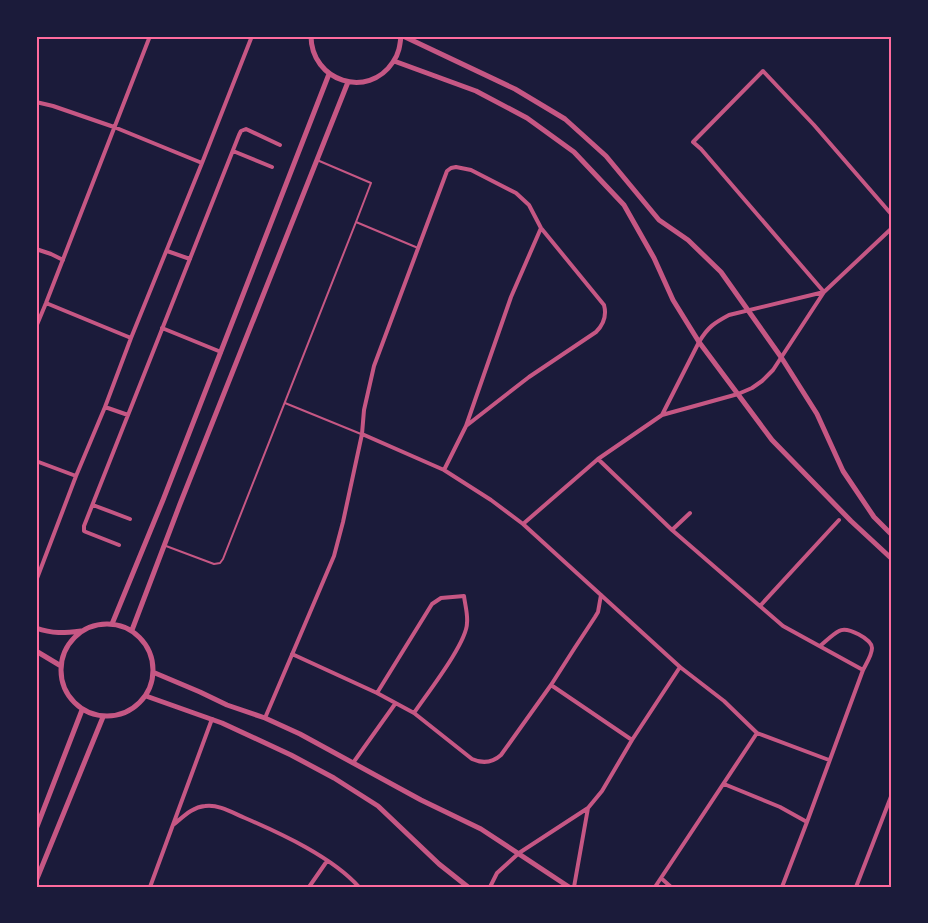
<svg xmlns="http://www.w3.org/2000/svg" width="928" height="923" viewBox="0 0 928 923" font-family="Commissioner,sans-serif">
<rect width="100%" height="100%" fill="#1b1b3a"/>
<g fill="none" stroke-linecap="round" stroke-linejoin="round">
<!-- service -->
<path stroke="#c65784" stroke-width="2" d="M 356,222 L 418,248
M 285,403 L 361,434
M 166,546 L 214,564 L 220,563 L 223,559 L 356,222 L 371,183 L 317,160"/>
<!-- minor -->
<path stroke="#c65784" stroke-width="4" d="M 36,102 L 53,106 L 114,127 L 202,163
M 233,151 L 272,167
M 36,249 L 51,254 L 63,260
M 167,251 L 190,259
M 824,292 L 729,315 C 714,323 708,327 699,342 L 662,415 L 738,394 L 752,388 L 762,381 L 773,370 L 824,292 L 892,228
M 824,292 L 701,149 L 693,142 L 763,71 L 814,125 L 892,215
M 46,303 L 131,338
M 36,327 L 46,303 L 150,36
M 162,328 L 221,352
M 105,407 L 128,415
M 362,434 L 444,470 L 491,500 L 523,524 L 680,667 L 724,701 L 757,733 L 829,760
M 598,459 L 672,530 L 783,626 L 863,670
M 36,461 L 76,476
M 444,470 L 466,426 L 511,297 L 541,228
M 93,505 L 130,519
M 523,524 L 598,459 L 662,415
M 672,530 L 690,513
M 119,545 L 86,532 L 84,531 L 84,526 L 239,135 L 241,131 L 246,129 L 280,145
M 36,581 L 76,476 L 105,407 L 131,338 L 202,163 L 252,36
M 760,606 L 839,520
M 292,654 L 377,693 L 414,713 L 472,759 C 483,764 492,763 501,755 L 551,685 L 574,649 L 595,617 L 598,612 L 601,595
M 551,685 L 632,740
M 377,693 L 432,604 L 441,598 L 464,596 C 465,605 468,614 467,623 C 467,643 426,695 414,713
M 265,718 L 334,556 L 343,522 L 362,434 L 364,410 L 374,366 L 447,171 L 451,168 L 456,167 L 471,170 L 516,193 L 529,205 L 541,228 L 604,305 C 607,316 604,324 596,332 L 529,377 L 466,426
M 353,763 L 395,704
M 724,784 L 780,807 L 807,822
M 173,825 C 183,817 192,807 205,806 C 219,804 233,813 245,818 C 282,834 332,857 359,887
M 661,878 L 671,887
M 150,887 L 212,719
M 309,887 L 327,861
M 490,887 L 497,873 L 519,853 L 588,808 L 602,791 L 632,740 L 680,667
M 574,887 L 588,808
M 655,887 L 757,733
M 782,887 L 807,822 L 863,670 C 866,664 872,655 872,648 C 872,639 847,626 839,631 C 833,634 826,641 820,646
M 856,887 L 892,794"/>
<!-- tertiary -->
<path stroke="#c65784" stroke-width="5" d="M 311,36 C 311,81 368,100 393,62 C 399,54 400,45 401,36
M 403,36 L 515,89 L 565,119 L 606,156 L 659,220 L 688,240 L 721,272 L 781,357 L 817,414 L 843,471 L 874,517 L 892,535
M 394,61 L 476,91 L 527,118 L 574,152 L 624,205 L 654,258 L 673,300 L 699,342 L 772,440 L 851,521 L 892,559
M61 670a46 46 0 1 1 92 0a46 46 0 1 1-92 0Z
M 112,624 L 163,500 L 329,74
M 36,628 C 53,634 64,633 81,631
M 132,630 L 180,504 L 348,82
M 36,651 L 61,666
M 155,673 L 200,692 L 227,705 L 265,718 L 300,734 L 421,800 L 481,829 L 569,887
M 146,696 L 222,723 L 291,755 L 334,778 L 378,806 L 439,864 L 468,887
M 36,829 L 82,710
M 36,881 L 103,717"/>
</g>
<!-- border -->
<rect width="928" height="923" fill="none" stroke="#1b1b3a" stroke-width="75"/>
<rect x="38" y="38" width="852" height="848" fill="none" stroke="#ff6b9d" stroke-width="2"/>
</svg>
